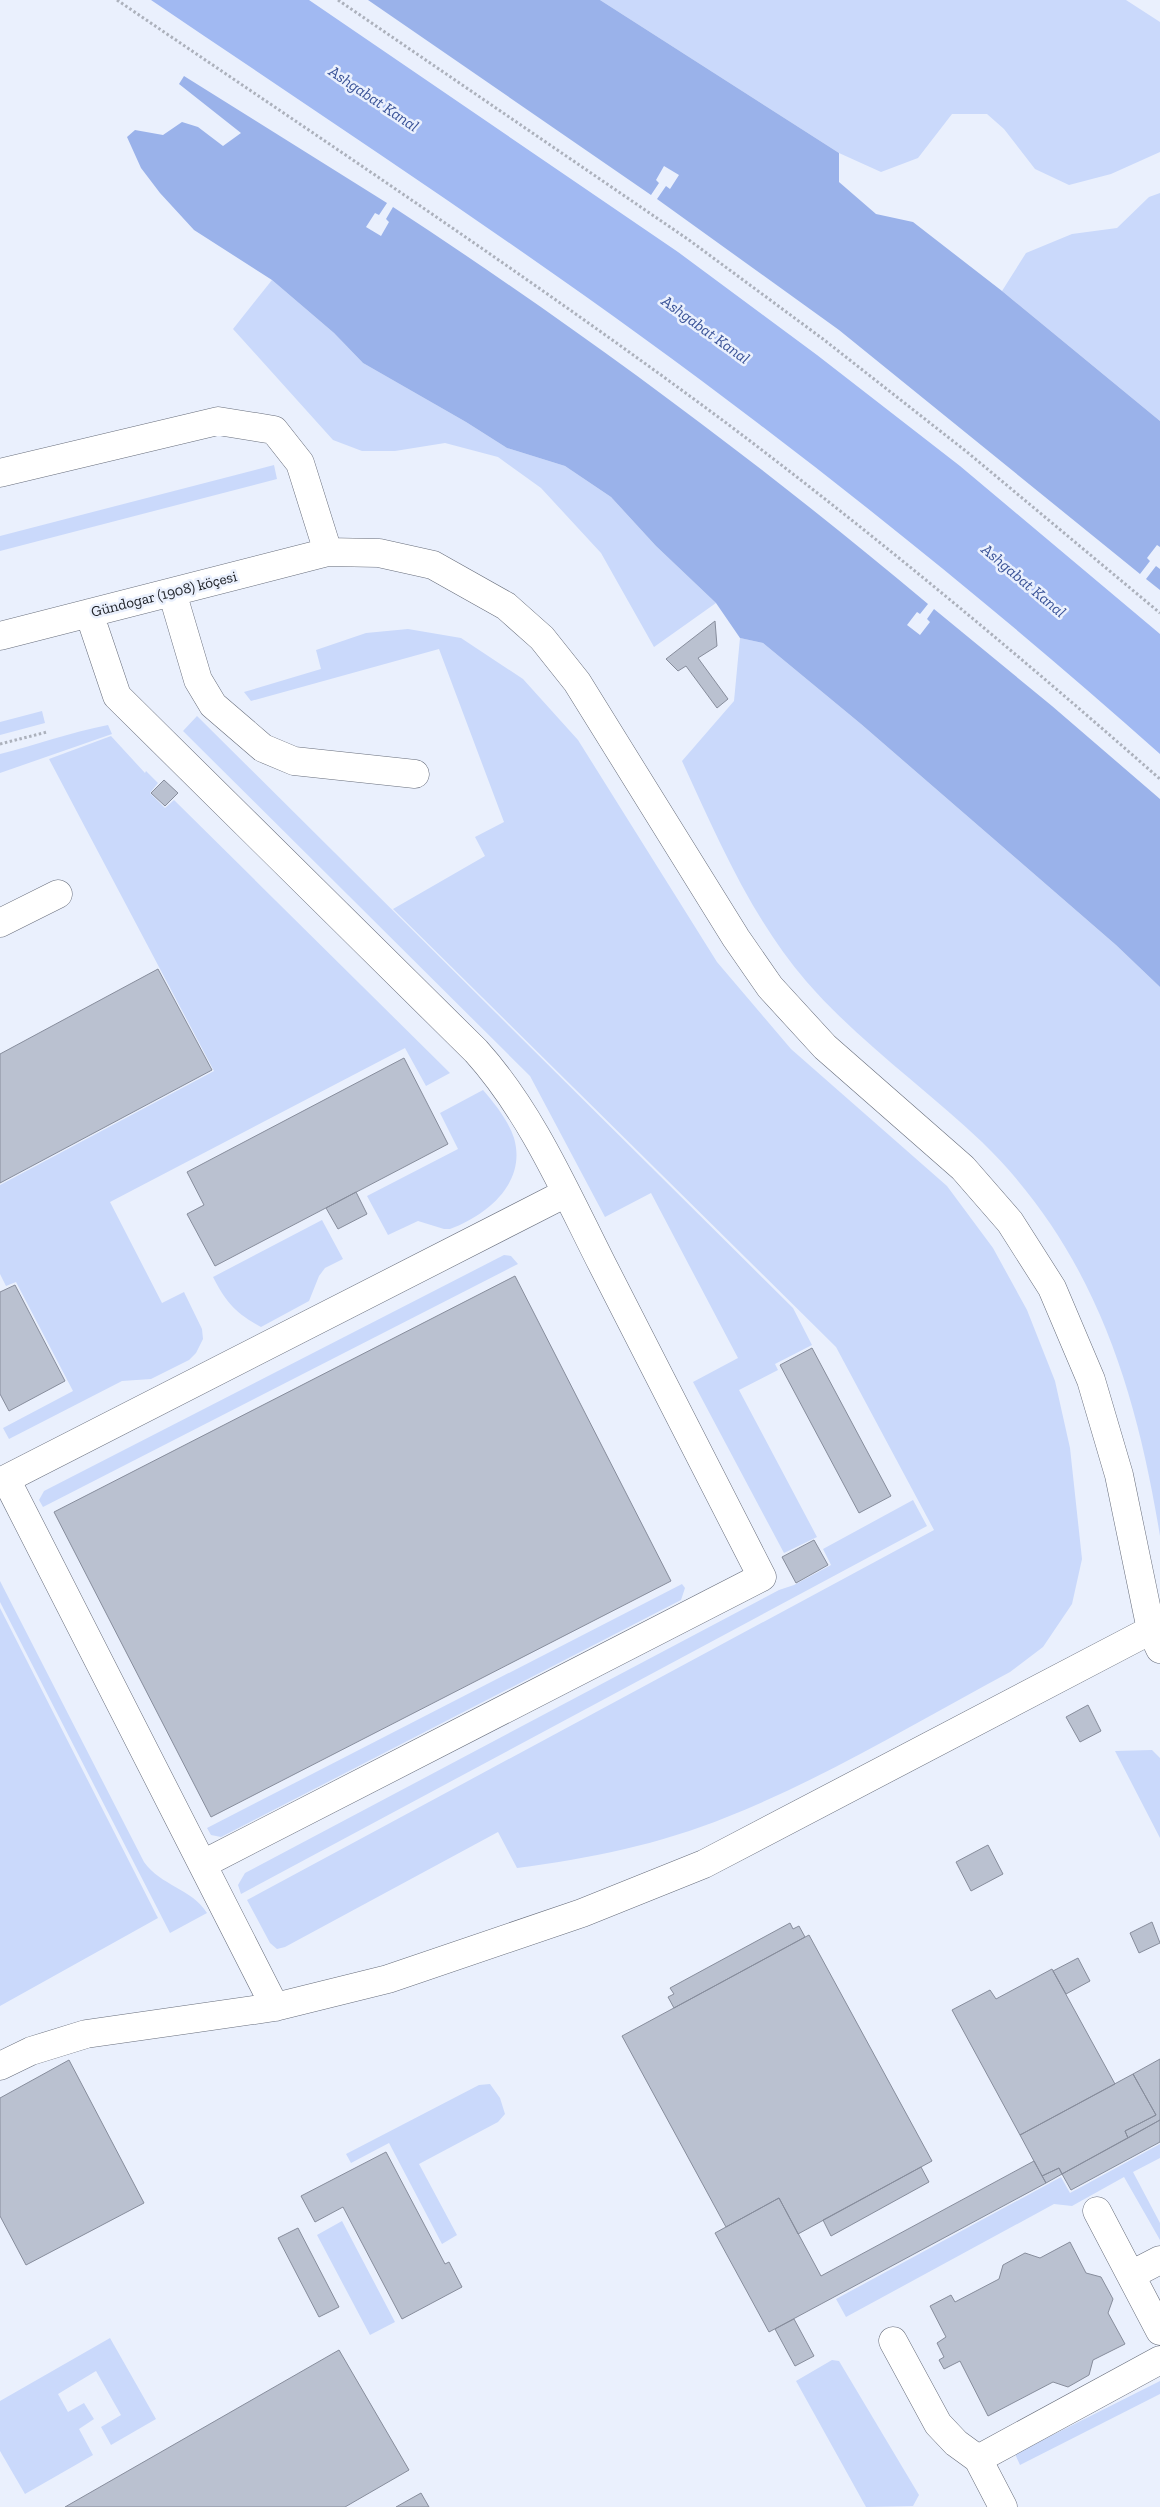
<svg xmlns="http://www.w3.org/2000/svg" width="1160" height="2507" viewBox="0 0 1160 2507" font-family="'Zilla Slab',serif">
<rect width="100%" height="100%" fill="#eaf0fd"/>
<!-- green -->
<path fill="#cad9fb" d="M 600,0 L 1126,0 L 1160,22 L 1160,152 L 1111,174 L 1069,185 L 1035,169 L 1004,129 L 987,114 L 952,114 L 918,158 L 881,172 L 839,153 Z
M 1160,193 L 1160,421 L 1002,291 L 1026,253 L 1072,234 L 1117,228 L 1149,197 Z
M 272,280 L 334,333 L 363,363 L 466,422 L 507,448 L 565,466 L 611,497 L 656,546 L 716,603 L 654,647 L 601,553 L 541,488 L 498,457 L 445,443 L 395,451 L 362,451 L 333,440 L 233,329 Z
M 274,465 L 277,479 L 0,551 L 0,536 Z
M 408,629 L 461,638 L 523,679 L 578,740 L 717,962 L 791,1049 L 947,1186 L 993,1248 L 1027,1310 L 1055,1381 L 1070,1448 L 1082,1559 L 1072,1604 L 1043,1647 L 1010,1672 C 917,1722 825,1778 727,1817 C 661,1844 588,1859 517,1868 L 498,1832 L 285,1947 L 277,1949 L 270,1943 L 247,1900 L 934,1530 L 836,1347 L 393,909 L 485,856 L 475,837 L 504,822 L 439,649 L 251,701 L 244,692 L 321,669 L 316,650 L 366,633 Z
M 740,638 L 763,643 L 861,724 L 1116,945 L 1160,987 L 1160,1536 C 1136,1387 1093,1250 982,1142 C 924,1087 858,1041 806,981 C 751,917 717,837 682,761 L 734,701 Z
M 42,711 L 45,723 L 0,735 L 0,722 Z
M 197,716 L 793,1308 L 812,1345 L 775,1364 L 778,1370 L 739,1390 L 817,1537 L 784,1553 L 693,1382 L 738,1358 L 651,1193 L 605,1217 L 530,1076 L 183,731 Z
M 108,725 L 112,734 L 0,773 L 0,754 C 36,745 71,732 108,725 Z
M 111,736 L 145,773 L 146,771 L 158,783 L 150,793 L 165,808 L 174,800 L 450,1073 L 426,1086 L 405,1048 L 110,1202 L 162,1303 L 184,1292 L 202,1329 L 203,1339 L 196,1353 L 189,1360 L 151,1379 L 122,1381 L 9,1439 L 3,1428 L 73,1391 L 16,1282 L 6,1286 L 0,1274 L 0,1185 L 214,1071 L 49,759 Z
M 483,1090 C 495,1104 508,1120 514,1138 C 527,1183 487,1215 450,1229 L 444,1229 L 418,1221 L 388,1235 L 367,1196 L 458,1149 L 440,1113 Z
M 322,1220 L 343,1259 L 325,1268 L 319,1276 L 309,1301 L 261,1327 C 235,1313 226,1302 213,1277 Z
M 504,1255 L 511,1256 L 518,1264 L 43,1507 L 39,1500 L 44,1491 Z
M 913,1500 L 927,1526 L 241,1894 L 238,1885 L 245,1873 L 779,1590 L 794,1585 L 831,1565 L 823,1549 Z
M 0,1581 L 144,1862 C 161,1886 191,1888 207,1913 L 170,1933 L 0,1602 Z
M 682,1584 L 685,1588 L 681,1600 L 221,1837 L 211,1835 L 207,1828 Z
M 0,1608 L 158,1918 L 0,2006 Z
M 1152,1750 L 1160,1758 L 1160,1838 L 1115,1751 Z
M 490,2084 L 500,2098 L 505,2114 L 498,2122 L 419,2164 L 457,2235 L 442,2244 L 389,2143 L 351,2163 L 346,2154 L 479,2085 Z
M 1160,2144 L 1160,2158 L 1133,2172 L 1160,2223 L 1160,2240 L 1124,2177 L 1072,2206 L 1054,2204 L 846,2317 L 836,2299 L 1061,2177 L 1070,2193 Z
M 342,2221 L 395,2322 L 370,2335 L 317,2235 Z
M 110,2338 L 156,2419 L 111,2445 L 101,2427 L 121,2415 L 96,2371 L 58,2394 L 68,2412 L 84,2403 L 94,2419 L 79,2429 L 93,2455 L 25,2494 L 0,2451 L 0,2401 Z
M 832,2360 L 839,2361 L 919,2495 L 913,2506 L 866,2507 L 796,2381 Z
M 1160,2381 L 1160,2394 L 1020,2465 L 1015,2454 Z"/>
<!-- forest -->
<path fill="#9ab2ea" d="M 368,0 L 600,0 L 839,153 L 839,182 L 876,214 L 913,222 L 1002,291 L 1160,421 L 1160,547 L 1157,545 L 1147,558 L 1150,561 L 1140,574 L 839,330 L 657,199 L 666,186 L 670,189 L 679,175 L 664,166 L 656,180 L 659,183 L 651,195 Z
M 184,76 L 387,203 L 379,215 L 375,213 L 366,227 L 381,236 L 389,222 L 386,219 L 393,207 C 578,328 759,462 928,604 L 920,614 L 917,612 L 907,625 L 920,635 L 930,622 L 927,619 L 934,609 L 1052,706 L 1160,799 L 1160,987 L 1116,945 L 861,724 L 763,643 L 740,638 L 716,603 L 656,546 L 611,497 L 565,466 L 507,448 L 466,422 L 363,363 L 334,333 L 272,280 L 194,230 L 160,193 L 141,168 L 127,137 L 135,130 L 163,135 L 182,122 L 198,127 L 223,146 L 241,133 L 179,84 Z
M 1156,566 L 1160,569 L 1160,590 L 1146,579 Z"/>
<!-- water -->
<path fill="#a1b9f2" d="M 151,0 L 309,0 L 678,252 L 817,355 L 960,466 L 1160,634 L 1160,754 C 1031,639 897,529 759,424 C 563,274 355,138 151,0 Z"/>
<!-- building -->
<path fill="#bac1d0" stroke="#878d9c" d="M 715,621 L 717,646 L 698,658 L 728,699 L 717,708 L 686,666 L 678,671 L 666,659 Z
M 164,780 L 178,793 L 165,806 L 151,793 Z
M 158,969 L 212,1070 L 0,1183 L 0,1054 Z
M 404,1058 L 448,1144 L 215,1266 L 187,1214 L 204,1205 L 187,1172 Z
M 356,1192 L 367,1214 L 338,1229 L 326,1208 Z
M 515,1276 L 671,1581 L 211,1817 L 54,1512 Z
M 15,1285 L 65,1381 L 9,1411 L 0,1394 L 0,1292 Z
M 812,1348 L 891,1496 L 859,1513 L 780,1365 Z
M 814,1540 L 828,1565 L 796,1583 L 782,1557 Z
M 1088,1705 L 1101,1731 L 1080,1742 L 1066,1717 Z
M 988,1845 L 1003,1874 L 971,1891 L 956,1862 Z
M 1152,1922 L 1160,1943 L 1139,1953 L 1130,1933 Z
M 790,1923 L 793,1929 L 799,1926 L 805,1937 L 674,2008 L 668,1997 L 674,1994 L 670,1988 Z
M 809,1935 L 932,2161 L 798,2234 L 779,2198 L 726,2227 L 622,2036 Z
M 1078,1958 L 1090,1981 L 1066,1994 L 1053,1971 Z
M 1052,1969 L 1115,2084 L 1020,2135 L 952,2010 L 990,1990 L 996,1999 Z
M 1160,2059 L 1160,2120 L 1128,2138 L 1125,2131 L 1156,2115 L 1133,2074 Z
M 69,2060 L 144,2203 L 26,2265 L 0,2216 L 0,2098 Z
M 1133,2074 L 1156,2115 L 1125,2131 L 1128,2138 L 1062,2174 L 1059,2168 L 1042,2176 L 1020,2135 Z
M 1160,2120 L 1160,2142 L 1071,2190 L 1062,2174 Z
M 386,2152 L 445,2264 L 449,2262 L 462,2287 L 402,2319 L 343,2207 L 315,2222 L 301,2196 Z
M 1034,2161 L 1046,2183 L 769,2332 L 715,2233 L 779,2198 L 821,2276 Z
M 921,2167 L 929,2182 L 831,2236 L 823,2220 Z
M 1059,2168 L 1062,2174 L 1046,2183 L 1042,2176 Z
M 298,2228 L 339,2307 L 319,2317 L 278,2238 Z
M 1070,2242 L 1086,2273 L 1101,2277 L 1113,2299 L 1108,2313 L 1125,2344 L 1093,2360 L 1089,2375 L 1068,2387 L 1053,2382 L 988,2416 L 960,2361 L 944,2369 L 939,2360 L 944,2357 L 937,2343 L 946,2337 L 930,2306 L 951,2295 L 955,2302 L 999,2279 L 1003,2265 L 1025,2253 L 1040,2258 Z
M 794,2319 L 814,2356 L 795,2366 L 775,2329 Z
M 339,2350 L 409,2470 L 345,2507 L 65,2507 Z
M 421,2493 L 429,2507 L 396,2507 Z"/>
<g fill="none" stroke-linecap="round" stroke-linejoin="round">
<!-- minor casing -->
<g stroke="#676d7b" stroke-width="29">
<path id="minor" d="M 0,473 L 218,421 L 274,430 L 300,463 L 328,552
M 172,592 L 198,680 L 213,705 L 263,748 L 294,761 L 415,774
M 89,613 L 117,696 L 476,1051 C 531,1112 565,1191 602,1264 C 656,1369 709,1473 762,1577 L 203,1864
M 0,636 L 328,552 L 379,553 L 433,565 L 506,606 L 542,638 L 577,682 L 736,938 L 770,987 L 825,1047 L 963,1168 L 1010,1222 L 1052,1288 L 1091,1380 L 1119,1475 L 1151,1630 L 1160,1649
M 0,923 L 58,894
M 275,2007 L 6,1479 L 566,1193
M 0,2066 L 31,2051 L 86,2034 L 275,2007 L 388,1979 L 582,1913 L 704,1864 L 1151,1630
M 1097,2211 L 1160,2331
M 1131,2275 L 1160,2260
M 893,2341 L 938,2424 L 956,2443 L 978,2459 L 1160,2360
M 978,2459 L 1003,2507"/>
</g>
<!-- path -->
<path stroke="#acb1bc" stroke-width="3" stroke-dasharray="2.5 2.5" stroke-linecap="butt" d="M 117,0 C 321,139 527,275 725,422 C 875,535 1019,655 1160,779
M 338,0 L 689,240 L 823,339 L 967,452 L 1160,613
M 0,744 L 47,732"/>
<!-- minor -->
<use href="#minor" stroke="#fff" stroke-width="28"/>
</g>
<g text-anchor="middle" stroke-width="5" stroke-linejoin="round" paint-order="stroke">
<!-- street labels -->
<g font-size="15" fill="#202329" stroke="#eaf0fd">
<text transform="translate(164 594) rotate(-14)" y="5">Gündogar (1908) köçesi</text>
</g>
<!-- water labels -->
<g font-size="16" font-style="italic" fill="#395297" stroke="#eaf0fd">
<text transform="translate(374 98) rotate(34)" y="6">Ashgabat Kanal</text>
<text transform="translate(706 329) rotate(36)" y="6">Ashgabat Kanal</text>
<text transform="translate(1024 580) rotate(40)" y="6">Ashgabat Kanal</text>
</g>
</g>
</svg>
